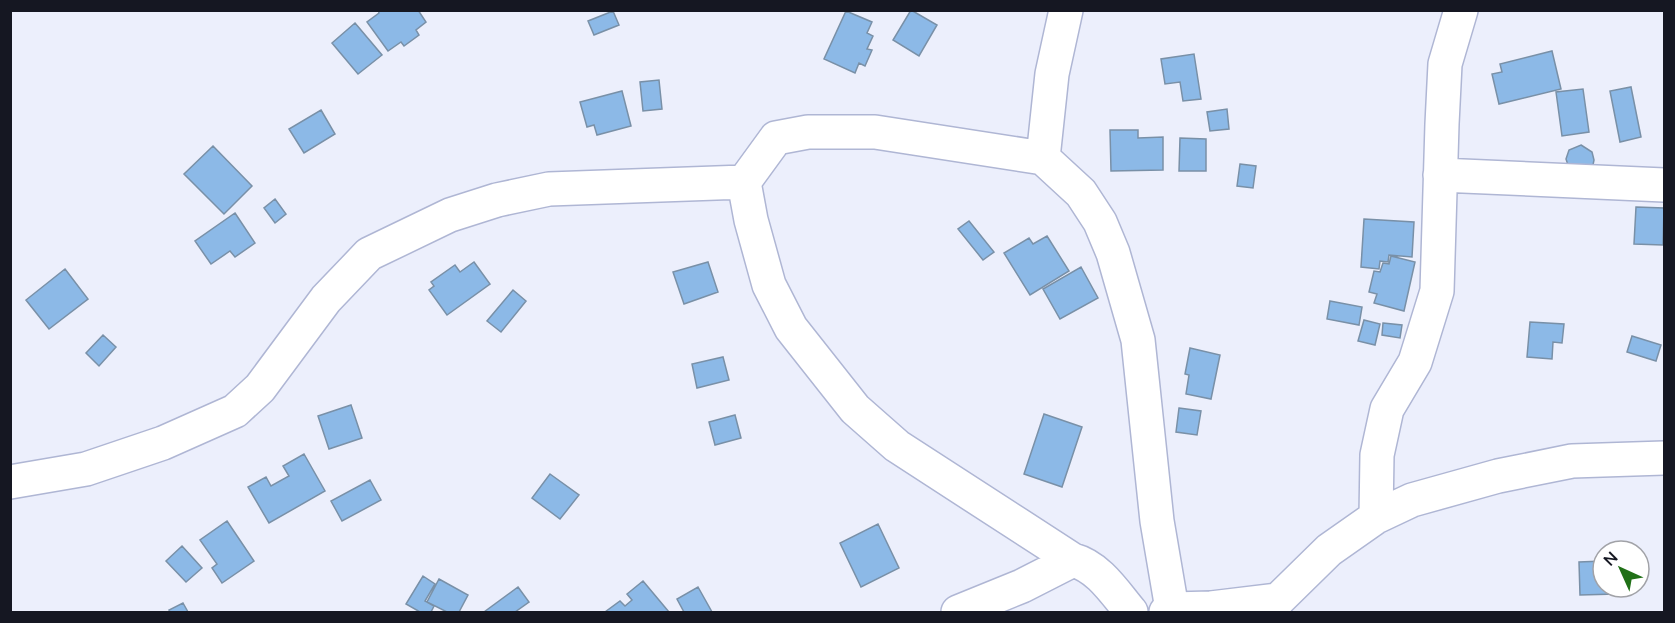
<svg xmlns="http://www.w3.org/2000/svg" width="1675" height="623" viewBox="0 0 1675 623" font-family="Mulish,sans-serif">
<rect width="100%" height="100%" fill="#eceffc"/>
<!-- building -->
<path fill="#8cb9e7" stroke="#7990a7" stroke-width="1.5" d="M 418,10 L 426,22 L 416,30 L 419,35 L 404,46 L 401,42 L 388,51 L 367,22 L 379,13 L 378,10 Z
M 911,10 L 937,25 L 919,56 L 893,40 Z
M 613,11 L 619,25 L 594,35 L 588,21 Z
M 846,11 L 872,22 L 867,33 L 873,36 L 867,49 L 872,50 L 865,66 L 859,63 L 855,73 L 824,59 Z
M 355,23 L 382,55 L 358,74 L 332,43 Z
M 1552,51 L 1561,89 L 1499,104 L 1492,74 L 1502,72 L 1500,64 Z
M 1194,54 L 1201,99 L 1183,101 L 1180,82 L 1165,84 L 1161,59 Z
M 659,80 L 662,109 L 643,111 L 640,82 Z
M 1631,87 L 1641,137 L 1620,142 L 1610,91 Z
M 1583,89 L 1589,132 L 1562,136 L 1556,92 Z
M 622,91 L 631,126 L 597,135 L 594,125 L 587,127 L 580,102 Z
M 1227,109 L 1229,129 L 1210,131 L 1207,112 Z
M 321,110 L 335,134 L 304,153 L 289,129 Z
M 1110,130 L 1138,130 L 1138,138 L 1163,137 L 1163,170 L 1111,171 Z
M 1180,138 L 1206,139 L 1206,171 L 1179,171 Z
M 1581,145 L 1592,152 L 1594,160 L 1593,165 L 1590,169 L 1569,168 L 1566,159 L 1569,150 Z
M 213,146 L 252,186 L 224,214 L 184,174 Z
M 1240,164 L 1256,166 L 1253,188 L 1237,186 Z
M 275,199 L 286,214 L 275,223 L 264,208 Z
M 1636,207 L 1664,208 L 1663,245 L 1634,244 Z
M 235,213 L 255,243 L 235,257 L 230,251 L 211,264 L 195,241 Z
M 1364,219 L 1414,222 L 1412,257 L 1389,255 L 1388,262 L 1380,261 L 1379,269 L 1361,267 Z
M 969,221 L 994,252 L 983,260 L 958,229 Z
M 1047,236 L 1069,271 L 1030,295 L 1004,253 L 1029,238 L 1033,244 Z
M 1391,256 L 1415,262 L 1404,311 L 1374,303 L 1377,294 L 1369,292 L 1374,271 L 1380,272 L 1383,263 L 1389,264 Z
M 474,262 L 490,284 L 447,315 L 429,290 L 434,286 L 431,282 L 455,265 L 460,272 Z
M 708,262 L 718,292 L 684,304 L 673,272 Z
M 1081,267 L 1098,298 L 1060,319 L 1043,289 Z
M 65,269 L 88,299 L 49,329 L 26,300 Z
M 513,290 L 526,301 L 501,332 L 487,321 Z
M 1330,301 L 1362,307 L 1359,325 L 1327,319 Z
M 1364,320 L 1380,324 L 1375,345 L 1358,341 Z
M 1530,322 L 1564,324 L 1562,343 L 1553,342 L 1552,359 L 1527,357 Z
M 1383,323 L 1402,325 L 1400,338 L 1382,335 Z
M 103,335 L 116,347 L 99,366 L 86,353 Z
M 1632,336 L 1661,345 L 1656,361 L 1627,352 Z
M 1190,348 L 1220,355 L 1211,399 L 1186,394 L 1189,375 L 1185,374 Z
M 723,357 L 729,380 L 697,388 L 692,364 Z
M 351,405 L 362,438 L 329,449 L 318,416 Z
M 1179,408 L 1201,411 L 1197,435 L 1176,432 Z
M 1044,414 L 1082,427 L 1062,487 L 1024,474 Z
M 735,415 L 741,438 L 715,445 L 709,422 Z
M 304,454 L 325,491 L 269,523 L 248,487 L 266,477 L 271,486 L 289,476 L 283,466 Z
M 550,474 L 579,495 L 560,519 L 532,498 Z
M 370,480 L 381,500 L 342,521 L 331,501 Z
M 227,521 L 254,561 L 222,583 L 212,568 L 217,564 L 200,540 Z
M 878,524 L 899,568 L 861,587 L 840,543 Z
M 182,546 L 202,568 L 186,582 L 166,561 Z
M 1603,561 L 1603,587 L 1616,587 L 1616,594 L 1580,595 L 1579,562 Z
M 423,576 L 435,584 L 425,601 L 434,606 L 431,612 L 420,612 L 406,604 Z
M 439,579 L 468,595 L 459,612 L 447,612 L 427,602 Z
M 643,581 L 669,612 L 605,612 L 620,601 L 625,606 L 632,600 L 627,594 Z
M 518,587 L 529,602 L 515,612 L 484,612 Z
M 698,587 L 712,612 L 684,612 L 677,599 Z
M 183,603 L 188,612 L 170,612 L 169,610 Z"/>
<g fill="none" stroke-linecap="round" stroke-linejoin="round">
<!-- minor casing -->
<g stroke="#afb6d4" stroke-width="36">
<path id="minor" d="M 1066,10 L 1052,74 L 1043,158 L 1081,193 L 1100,222 L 1113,253 L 1138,340 L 1157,521 L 1172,609
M 1043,158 L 875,132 L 808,132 L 776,138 L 744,182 L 751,220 L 769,285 L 791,328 L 855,409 L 897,446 L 1073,560 C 1099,567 1115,593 1131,612
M 1440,175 L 1664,185
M 10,482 L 86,469 L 163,443 L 235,411 L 260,388 L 326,299 L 369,254 L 450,215 L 497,200 L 549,189 L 744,182
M 1376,517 L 1377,455 L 1387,409 L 1415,362 L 1437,291 L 1442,124 L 1445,64 L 1461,10
M 958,612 L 1022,586 L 1073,560
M 1166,612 L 1172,609 L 1211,608 L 1278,600
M 1270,612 L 1278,600 L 1329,550 L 1376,517 L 1412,500 L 1498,476 L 1572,461 L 1664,458"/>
</g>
<!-- minor -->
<use href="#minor" stroke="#fff" stroke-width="33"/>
</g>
<!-- border -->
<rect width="1675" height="623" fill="none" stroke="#151722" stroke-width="24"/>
<!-- north arrow -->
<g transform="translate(1621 569) rotate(315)"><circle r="28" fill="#ffffff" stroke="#a1a2a7" stroke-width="1.5"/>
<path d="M0-4.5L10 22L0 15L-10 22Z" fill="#207017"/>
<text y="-9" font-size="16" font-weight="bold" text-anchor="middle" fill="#151722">N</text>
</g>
</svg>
